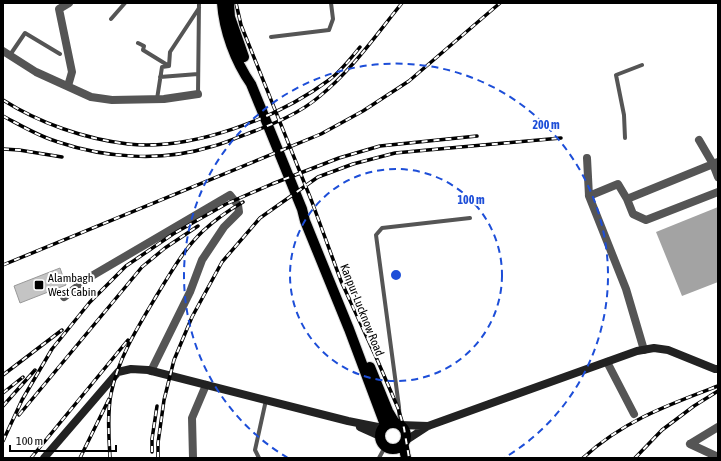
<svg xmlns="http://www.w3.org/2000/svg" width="721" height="461" viewBox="0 0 721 461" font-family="'Asap Condensed',sans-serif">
<rect width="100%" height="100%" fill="#fff"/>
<!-- water -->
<path fill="#a3a3a3" d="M 718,207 L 718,282 L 682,296 L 656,232 Z"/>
<!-- building -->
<path fill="#c4c4c4" stroke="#999" d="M 60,268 L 66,285 L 20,303 L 14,286 Z"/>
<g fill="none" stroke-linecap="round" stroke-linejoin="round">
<!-- primary casing -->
<g stroke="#dbdbdb" stroke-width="12">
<path id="primary" d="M 222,3 C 224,31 235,61 251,84 L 302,209 L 305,221 L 349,329 L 385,425
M 229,3 L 230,17 L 244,57
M 370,367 L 388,411 L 395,423
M380 436a13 13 0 1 1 26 0a13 13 0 1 1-26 0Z
M 403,445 L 406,458"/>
</g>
<!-- lane -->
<path stroke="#555" stroke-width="4" d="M 111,19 L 125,3
M 271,37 L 329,30 L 333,19 L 331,3
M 138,43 L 144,46 L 143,50 L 169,66
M 10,55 L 25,33 L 60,54
M 160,77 L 198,74
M 198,94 L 199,3
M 157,99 L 162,67 L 169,66 L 170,52 L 199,8
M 625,138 L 624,115 L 616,75 L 642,65
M 400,425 L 399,407 L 376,235 L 382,228 L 470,218
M 259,458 L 255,450 L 266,400
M 379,458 L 385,447"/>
<!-- street -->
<path stroke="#555" stroke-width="8" d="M 3,51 L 36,72 L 91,97 L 112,100 L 164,99 L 198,94
M 68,86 L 72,72 L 59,9 L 69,3
M 699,140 L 713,164 L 718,177
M 587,158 L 589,196 L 626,289 L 644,350
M 589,196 L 618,184 L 627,199 L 633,214 L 646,220 L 718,192
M 627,199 L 718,162
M 64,297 L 90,277 L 230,195 L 238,205 L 239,212 L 224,227 L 202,260 L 190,292 L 151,371
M 607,362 L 634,414
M 690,444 L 718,427
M 690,444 L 718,457
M 193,458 L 192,418 L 206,385"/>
<!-- secondary -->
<path stroke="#222" stroke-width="8" d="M 400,425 L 428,426
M 360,427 L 380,436
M 405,441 L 428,426 L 637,351 L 654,348 L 668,350 L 715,369 L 718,369
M 44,458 L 118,372 L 131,369 L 148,370 L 348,421 L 383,428"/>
<!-- primary -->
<use href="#primary" stroke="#000" stroke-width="10"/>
<!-- rail casing -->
<g stroke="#000" stroke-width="3.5">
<path id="rail" d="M 236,3 L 241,25 L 312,202 L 341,281 L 376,357 L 398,408 L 404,428 L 409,458
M 3,100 C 39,123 85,139 128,144 C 192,151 278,118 329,80 C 340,72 352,57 360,47
M 3,116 C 20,125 38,136 58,142 C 105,158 162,162 210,147 C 223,144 235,138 247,134 C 273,124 299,114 320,96 C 352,70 376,35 402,3
M 3,149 L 19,150 L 62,157
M 3,265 L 321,134 L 363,111 L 409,81 L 500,3
M 3,375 L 62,330
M 3,393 L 23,377
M 3,406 L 35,370
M 19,415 L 142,267 L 165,248 L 198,226
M 3,441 L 22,400 L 52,349 L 90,302 L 126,266 L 173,234 L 226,204 L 272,184 L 339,158 L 380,146 L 477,136
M 152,452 L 152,439 L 157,406
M 31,458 L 128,340
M 80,458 L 109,399
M 110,458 C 109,438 107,414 111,394 C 118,358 139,325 157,295 C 171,272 184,249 203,231 C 215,220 229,210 243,202
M 158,458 L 158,443 L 164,400 L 174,360 L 192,317 L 222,262 L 260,218 L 318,177 L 353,164 L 395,153 L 561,138
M 583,458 C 623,421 668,405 718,386
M 635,458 L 662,430 L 694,406 L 718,391"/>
</g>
<!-- rail -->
<use href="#rail" stroke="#fff" stroke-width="2" stroke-dasharray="6" stroke-linecap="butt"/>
</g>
<!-- distance rings -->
<g fill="none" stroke="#1d4ed8" stroke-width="2" stroke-dasharray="7 5">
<circle cx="396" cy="275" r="106"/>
<path d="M288 458A212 212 0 1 1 504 458"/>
</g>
<!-- markers -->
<rect fill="#000" stroke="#fff" stroke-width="1.5" x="34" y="280" width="10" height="10" rx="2"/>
<g text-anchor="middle" stroke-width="4" stroke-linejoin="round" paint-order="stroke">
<!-- poi labels -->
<g font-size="12" fill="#000" stroke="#fff" text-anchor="start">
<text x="48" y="282">Alambagh<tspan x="48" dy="14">West Cabin</tspan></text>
</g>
<!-- street labels -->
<g font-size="12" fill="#000" stroke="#fff">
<text transform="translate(362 310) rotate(68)" y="4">Kanpur-Lucknow Road</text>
</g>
</g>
<circle cx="396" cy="275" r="6" fill="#1d4ed8" stroke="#fff" stroke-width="2"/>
<g font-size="12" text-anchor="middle" font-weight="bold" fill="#1d4ed8" stroke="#fff" stroke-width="4" stroke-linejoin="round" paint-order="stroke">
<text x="546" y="129">200 m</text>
<text x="471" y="204">100 m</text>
</g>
<!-- border -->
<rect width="721" height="461" fill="none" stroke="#000000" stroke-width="8"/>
<!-- scale -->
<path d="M10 445v6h106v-6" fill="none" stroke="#000000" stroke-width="2"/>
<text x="16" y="445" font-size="12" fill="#000000" stroke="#ffffff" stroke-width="3" paint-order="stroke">100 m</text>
</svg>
